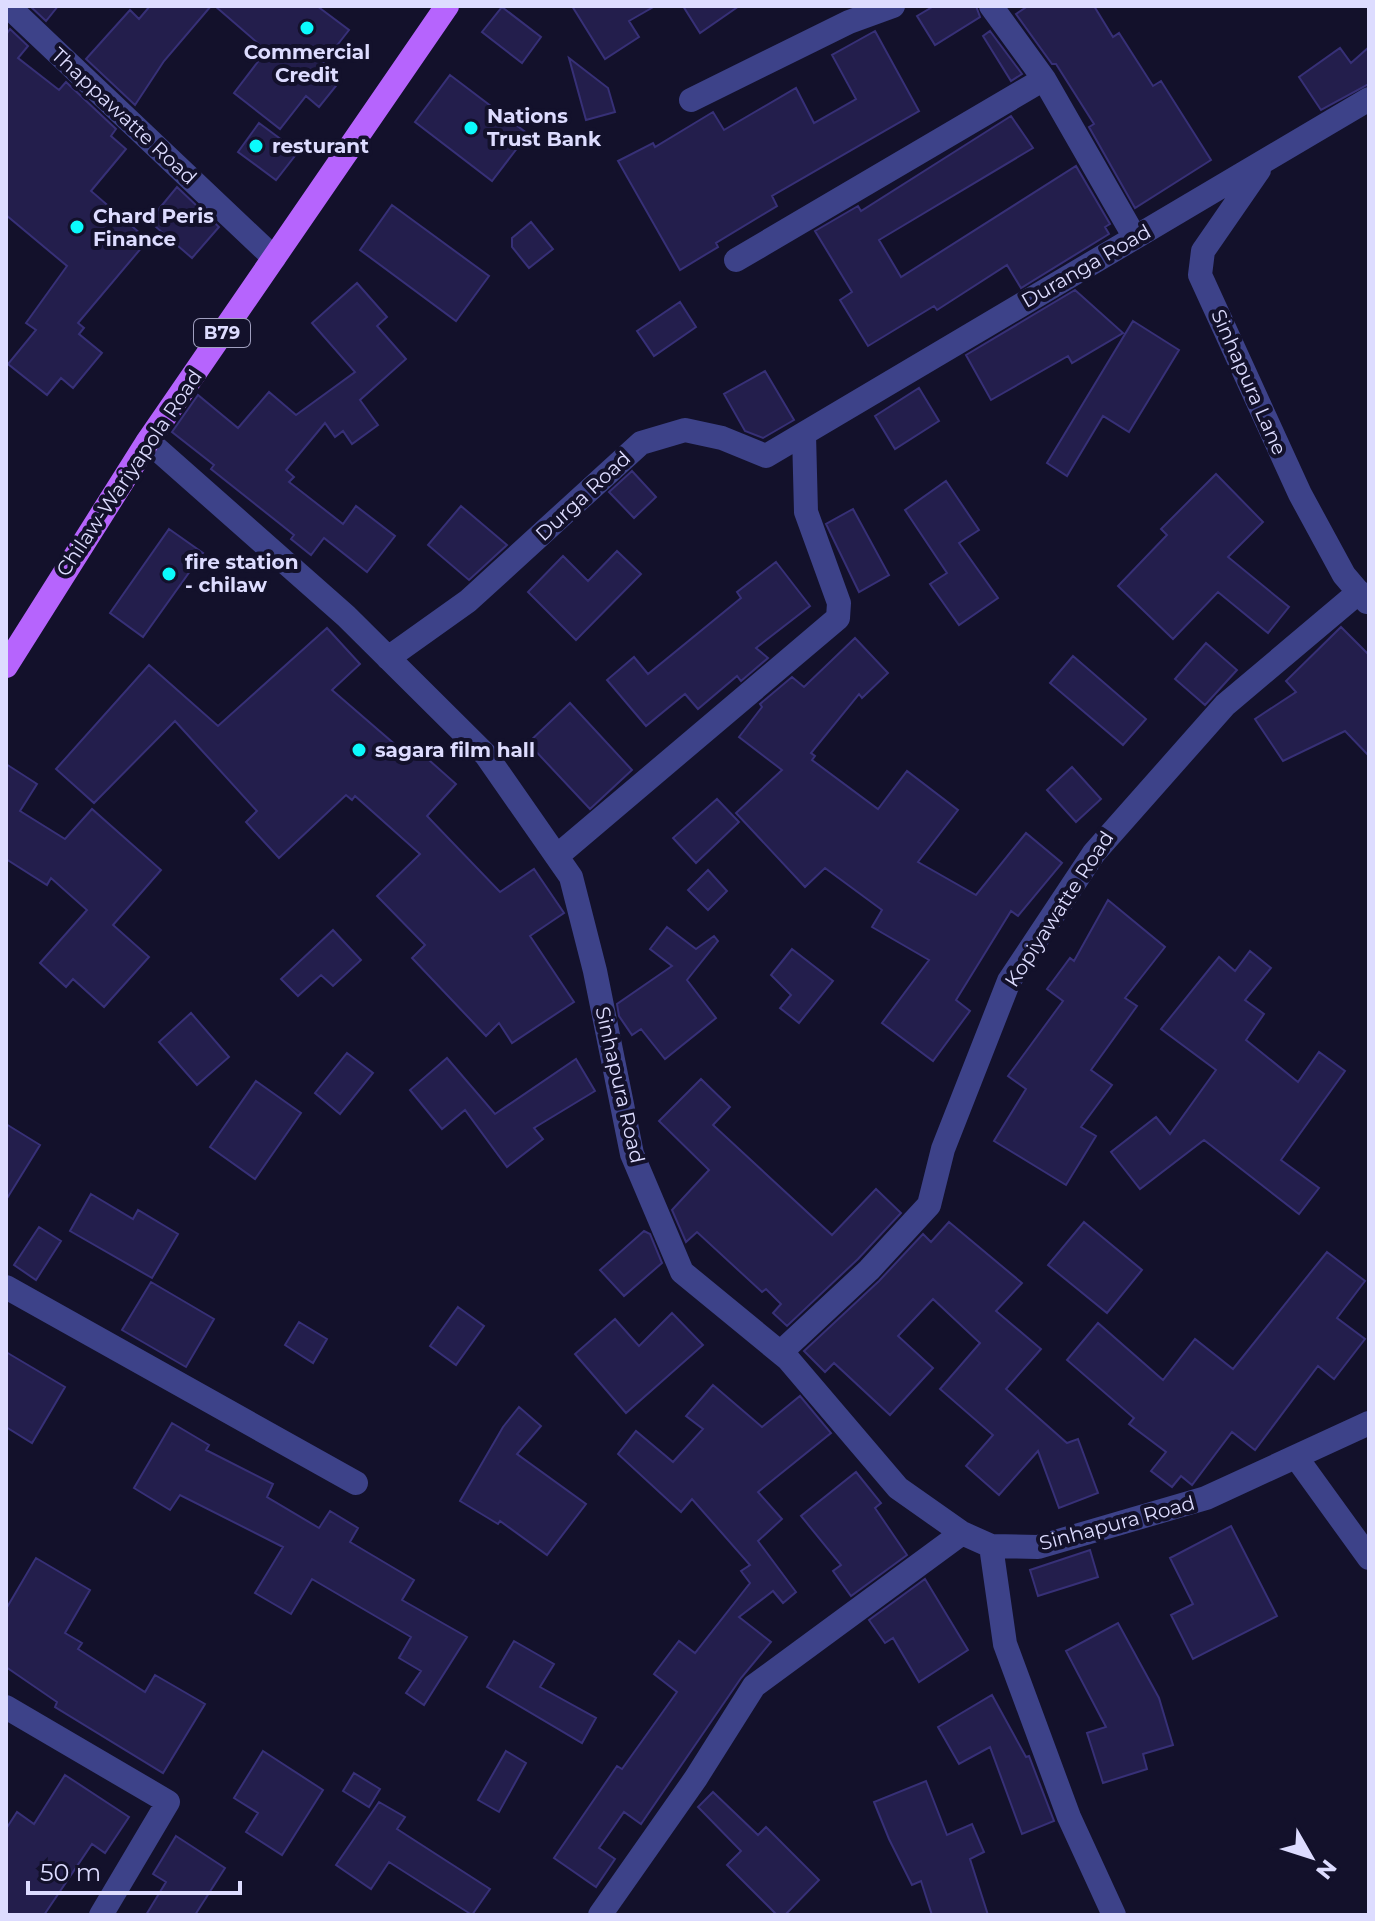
<svg xmlns="http://www.w3.org/2000/svg" width="1375" height="1921" viewBox="0 0 1375 1921" font-family="Montserrat,sans-serif">
<rect width="100%" height="100%" fill="#13112b"/>
<!-- building -->
<path fill="#231e4c" stroke="#373077" stroke-width="2" d="M 30,6 L 58,6 L 46,21 Z
M 150,6 L 211,6 L 164,61 L 135,105 L 86,59 L 130,10 L 139,19 Z
M 215,6 L 317,6 L 349,30 L 317,71 L 336,86 L 319,107 L 306,96 L 280,129 L 234,93 L 260,59 L 253,53 L 260,45 Z
M 572,6 L 655,6 L 629,21 L 639,37 L 605,59 Z
M 683,6 L 739,6 L 700,33 Z
M 934,6 L 976,6 L 980,17 L 935,45 L 917,16 Z
M 1028,6 L 1094,6 L 1113,37 L 1119,33 L 1153,86 L 1161,81 L 1211,160 L 1135,208 L 1089,127 L 1094,124 L 1056,64 L 1052,64 L 1016,14 Z
M 502,7 L 541,37 L 522,63 L 482,32 Z
M 10,29 L 28,46 L 18,58 L 59,90 L 66,82 L 116,129 L 111,136 L 126,149 L 91,191 L 148,240 L 78,323 L 84,328 L 79,334 L 102,353 L 73,388 L 61,378 L 47,395 L 8,364 L 36,330 L 26,323 L 67,266 L 6,215 L 6,35 Z
M 875,31 L 919,111 L 772,196 L 777,206 L 716,243 L 718,247 L 680,270 L 618,161 L 653,143 L 655,147 L 713,112 L 724,130 L 796,88 L 814,123 L 856,99 L 832,55 Z
M 990,31 L 1022,74 L 1011,81 L 983,36 Z
M 1369,47 L 1369,84 L 1321,110 L 1299,77 L 1340,48 L 1351,63 Z
M 569,58 L 608,88 L 615,112 L 586,120 Z
M 450,75 L 528,134 L 492,181 L 415,122 Z
M 1011,116 L 1033,148 L 879,240 L 901,277 L 1076,166 L 1110,224 L 1105,227 L 1109,234 L 1021,288 L 1007,265 L 937,310 L 934,306 L 868,346 L 840,300 L 852,292 L 815,231 L 858,206 L 861,211 Z
M 259,123 L 298,152 L 276,180 L 238,152 Z
M 177,187 L 219,227 L 192,258 L 149,221 Z
M 392,205 L 489,276 L 456,321 L 360,250 Z
M 531,222 L 553,249 L 529,268 L 512,247 L 512,238 Z
M 357,283 L 387,317 L 377,326 L 406,359 L 360,400 L 378,425 L 352,444 L 343,431 L 335,437 L 325,423 L 286,470 L 294,477 L 289,482 L 343,524 L 356,506 L 395,536 L 367,572 L 324,538 L 311,555 L 291,539 L 294,535 L 211,469 L 214,465 L 172,432 L 198,395 L 238,428 L 269,392 L 296,415 L 355,372 L 312,323 Z
M 1075,290 L 1123,333 L 1072,363 L 1068,356 L 991,400 L 966,355 Z
M 680,302 L 696,327 L 654,356 L 637,331 Z
M 1133,321 L 1179,350 L 1129,432 L 1103,416 L 1067,476 L 1047,463 Z
M 765,371 L 794,420 L 763,438 L 745,431 L 724,394 Z
M 919,388 L 939,421 L 895,449 L 875,416 Z
M 632,471 L 656,497 L 634,518 L 609,492 Z
M 1216,474 L 1263,522 L 1228,557 L 1289,607 L 1268,633 L 1218,592 L 1173,639 L 1118,586 L 1167,535 L 1161,529 Z
M 946,481 L 979,530 L 959,543 L 998,598 L 959,625 L 930,584 L 947,573 L 905,510 Z
M 461,506 L 507,545 L 469,580 L 428,545 Z
M 853,509 L 889,575 L 859,592 L 826,524 Z
M 169,529 L 203,553 L 143,637 L 110,613 Z
M 617,551 L 641,574 L 576,640 L 528,592 L 563,556 L 588,581 Z
M 776,562 L 810,606 L 756,648 L 768,658 L 741,681 L 737,676 L 698,709 L 685,694 L 646,726 L 607,680 L 634,657 L 648,674 L 741,598 L 737,592 Z
M 1341,627 L 1369,655 L 1369,756 L 1345,731 L 1283,761 L 1255,719 L 1296,692 L 1286,681 Z
M 327,628 L 360,664 L 332,690 L 405,753 L 412,745 L 456,784 L 427,816 L 500,892 L 534,869 L 564,913 L 530,936 L 574,1002 L 512,1043 L 499,1023 L 486,1036 L 412,958 L 425,945 L 377,896 L 420,854 L 355,796 L 352,800 L 346,795 L 279,858 L 246,822 L 257,811 L 175,721 L 94,803 L 56,769 L 149,665 L 218,726 Z
M 855,638 L 888,673 L 862,698 L 859,694 L 811,753 L 815,756 L 812,760 L 878,809 L 907,771 L 958,810 L 918,862 L 976,895 L 1026,833 L 1062,863 L 1018,916 L 1011,911 L 956,1000 L 970,1011 L 933,1061 L 882,1023 L 929,960 L 872,927 L 882,910 L 825,868 L 805,887 L 736,813 L 782,770 L 739,737 L 762,707 L 760,704 L 792,677 L 804,687 Z
M 1206,643 L 1237,670 L 1205,705 L 1175,679 Z
M 1073,656 L 1146,719 L 1123,745 L 1050,683 Z
M 570,703 L 632,770 L 590,809 L 528,743 Z
M 6,764 L 37,784 L 20,811 L 65,839 L 92,809 L 161,870 L 113,925 L 149,957 L 104,1007 L 73,979 L 66,987 L 40,963 L 87,910 L 51,878 L 47,885 L 6,859 Z
M 1072,767 L 1101,799 L 1076,822 L 1047,790 Z
M 717,799 L 739,822 L 696,863 L 673,838 Z
M 708,870 L 727,891 L 708,910 L 688,890 Z
M 1108,900 L 1165,947 L 1125,998 L 1137,1006 L 1091,1070 L 1112,1085 L 1081,1127 L 1096,1136 L 1066,1185 L 994,1141 L 1026,1089 L 1008,1076 L 1063,1001 L 1047,989 L 1070,958 L 1074,961 Z
M 667,927 L 696,949 L 714,936 L 718,941 L 687,980 L 716,1018 L 665,1059 L 641,1029 L 632,1035 L 619,1016 L 617,1004 L 672,966 L 650,949 Z
M 333,930 L 361,960 L 333,986 L 321,975 L 298,996 L 281,979 Z
M 792,949 L 833,981 L 799,1023 L 780,1008 L 791,995 L 771,975 Z
M 1250,951 L 1271,968 L 1245,1000 L 1264,1014 L 1246,1040 L 1298,1082 L 1319,1052 L 1345,1071 L 1281,1160 L 1319,1188 L 1299,1214 L 1204,1140 L 1140,1189 L 1111,1152 L 1156,1117 L 1170,1134 L 1216,1070 L 1161,1029 L 1219,957 L 1235,971 Z
M 191,1013 L 229,1057 L 197,1085 L 159,1042 Z
M 347,1053 L 373,1073 L 340,1114 L 315,1093 Z
M 447,1058 L 495,1114 L 576,1059 L 595,1091 L 534,1128 L 543,1139 L 507,1167 L 465,1110 L 442,1129 L 410,1090 Z
M 701,1079 L 730,1107 L 713,1125 L 832,1235 L 876,1189 L 901,1213 L 858,1259 L 787,1326 L 773,1313 L 781,1304 L 766,1289 L 762,1292 L 697,1232 L 686,1242 L 672,1210 L 709,1170 L 659,1121 Z
M 256,1081 L 301,1113 L 255,1179 L 210,1147 Z
M 6,1124 L 40,1145 L 6,1200 Z
M 91,1194 L 133,1219 L 138,1210 L 178,1234 L 152,1278 L 70,1231 Z
M 949,1222 L 1022,1283 L 996,1311 L 1041,1349 L 1006,1389 L 1067,1443 L 1078,1439 L 1098,1493 L 1059,1508 L 1038,1451 L 999,1495 L 966,1466 L 993,1435 L 940,1389 L 980,1343 L 933,1299 L 898,1336 L 933,1368 L 890,1415 L 834,1363 L 825,1372 L 804,1351 L 879,1281 L 923,1234 L 931,1242 Z
M 1084,1222 L 1142,1270 L 1107,1313 L 1048,1265 Z
M 39,1227 L 61,1241 L 36,1280 L 14,1265 Z
M 644,1231 L 650,1234 L 662,1263 L 624,1296 L 600,1270 Z
M 1327,1252 L 1365,1281 L 1337,1318 L 1365,1339 L 1334,1379 L 1318,1366 L 1255,1450 L 1232,1432 L 1192,1485 L 1181,1476 L 1172,1487 L 1151,1471 L 1166,1452 L 1129,1424 L 1134,1418 L 1067,1360 L 1098,1323 L 1163,1380 L 1195,1339 L 1233,1369 Z
M 151,1282 L 214,1319 L 186,1367 L 122,1330 Z
M 458,1307 L 484,1326 L 456,1365 L 430,1346 Z
M 672,1313 L 703,1345 L 626,1413 L 575,1354 L 615,1319 L 639,1346 Z
M 299,1322 L 327,1339 L 313,1363 L 285,1345 Z
M 6,1352 L 65,1387 L 32,1443 L 6,1427 Z
M 713,1385 L 762,1427 L 800,1396 L 831,1433 L 758,1492 L 782,1519 L 758,1541 L 796,1592 L 783,1603 L 773,1591 L 739,1617 L 771,1642 L 741,1678 L 641,1824 L 624,1812 L 599,1848 L 615,1859 L 596,1887 L 554,1858 L 617,1766 L 622,1769 L 677,1692 L 654,1674 L 679,1641 L 695,1653 L 750,1583 L 741,1571 L 750,1565 L 692,1499 L 681,1512 L 618,1454 L 636,1431 L 673,1462 L 703,1429 L 686,1416 Z
M 519,1407 L 541,1426 L 517,1454 L 586,1504 L 547,1555 L 500,1521 L 498,1524 L 460,1501 L 503,1427 Z
M 172,1423 L 209,1445 L 206,1450 L 273,1484 L 267,1497 L 319,1528 L 330,1511 L 358,1528 L 350,1542 L 414,1580 L 402,1600 L 467,1637 L 424,1705 L 406,1693 L 421,1671 L 399,1658 L 411,1637 L 312,1579 L 291,1614 L 255,1593 L 283,1547 L 180,1495 L 170,1510 L 134,1488 Z
M 856,1472 L 881,1503 L 875,1508 L 907,1555 L 851,1596 L 833,1571 L 841,1565 L 801,1516 Z
M 1231,1526 L 1277,1616 L 1193,1659 L 1171,1615 L 1193,1604 L 1170,1558 Z
M 1090,1550 L 1098,1577 L 1038,1596 L 1030,1570 Z
M 36,1558 L 90,1590 L 65,1633 L 82,1643 L 78,1649 L 145,1692 L 155,1675 L 205,1704 L 163,1773 L 55,1707 L 57,1702 L 6,1667 L 6,1609 Z
M 925,1579 L 968,1650 L 919,1682 L 893,1638 L 885,1643 L 869,1620 Z
M 1118,1623 L 1159,1698 L 1173,1745 L 1143,1754 L 1147,1769 L 1103,1783 L 1087,1733 L 1106,1727 L 1066,1651 Z
M 514,1641 L 554,1664 L 540,1687 L 596,1718 L 582,1743 L 487,1687 Z
M 992,1695 L 1026,1757 L 1029,1756 L 1054,1821 L 1022,1834 L 990,1747 L 959,1764 L 938,1727 Z
M 263,1751 L 323,1790 L 282,1855 L 246,1832 L 258,1813 L 234,1798 Z
M 506,1751 L 526,1763 L 499,1812 L 478,1800 Z
M 354,1773 L 380,1789 L 369,1807 L 343,1791 Z
M 65,1775 L 129,1817 L 105,1853 L 92,1844 L 44,1915 L 6,1915 L 6,1829 L 17,1812 L 34,1824 Z
M 926,1781 L 947,1835 L 972,1824 L 984,1852 L 970,1859 L 988,1915 L 932,1915 L 921,1881 L 912,1885 L 889,1839 L 874,1802 Z
M 713,1792 L 758,1835 L 766,1827 L 819,1880 L 785,1915 L 777,1915 L 727,1865 L 741,1851 L 698,1807 Z
M 379,1802 L 405,1817 L 397,1829 L 490,1889 L 472,1915 L 389,1862 L 371,1889 L 336,1865 Z
M 176,1836 L 225,1868 L 195,1915 L 146,1915 L 166,1882 L 153,1874 Z"/>
<g fill="none" stroke-linecap="round" stroke-linejoin="round">
<!-- street -->
<path stroke="#3d4289" stroke-width="24" d="M 8,6 L 274,258
M 991,6 L 1044,79 L 1134,236
M 691,100 L 849,22 L 893,6
M 1259,170 L 1203,251 L 1200,275 L 1300,494 L 1344,575 L 1367,602
M 736,260 L 1044,79
M 148,441 L 346,616 L 486,755 L 571,877 L 595,971 L 632,1154 L 682,1272 L 788,1359 L 898,1488 L 962,1533 L 991,1546 L 1038,1547 L 1206,1498 L 1369,1423
M 388,658 L 468,601 L 641,443 L 685,430 L 722,438 L 766,456 L 1369,99
M 557,856 L 838,618 L 839,603 L 806,512 L 804,434
M 6,1287 L 356,1483
M 781,1352 L 869,1270 L 929,1205 L 943,1149 L 1009,981 L 1094,853 L 1225,705 L 1359,592
M 1296,1457 L 1369,1558
M 991,1546 L 1005,1644 L 1069,1817 L 1114,1915
M 6,1707 L 168,1802 L 101,1915
M 600,1915 L 696,1778 L 754,1686 L 962,1533"/>
<!-- primary -->
<path stroke="#b664fd" stroke-width="24" d="M 6,666 L 148,441 L 447,6"/>
</g>
<!-- markers -->
<g fill="#0bfafc" stroke="#13112b" stroke-width="3">
<circle cx="307" cy="28" r="8"/>
<circle cx="471" cy="128" r="8"/>
<circle cx="256" cy="146" r="8"/>
<circle cx="77" cy="227" r="8"/>
<circle cx="169" cy="574" r="8"/>
<circle cx="359" cy="750" r="8"/>
</g>
<g text-anchor="middle" stroke-width="8" stroke-linejoin="round" paint-order="stroke">
<!-- shield labels -->
<rect fill="#13112b" stroke="#a09fbf" stroke-width="2" x="194" y="319" width="56" height="28" rx="6"/>
<g font-size="18" font-weight="bold" fill="#dddcff">
<text x="222" y="339">B79</text>
</g>
<!-- poi labels -->
<g font-size="20" font-weight="bold" fill="#dddcff" stroke="#13112b" text-anchor="start">
<text x="307" y="59" text-anchor="middle">Commercial<tspan x="307" dy="23">Credit</tspan></text>
<text x="487" y="123">Nations<tspan x="487" dy="23">Trust Bank</tspan></text>
<text x="272" y="153">resturant</text>
<text x="93" y="223">Chard Peris<tspan x="93" dy="23">Finance</tspan></text>
<text x="185" y="569">fire station<tspan x="185" dy="23">- chilaw</tspan></text>
<text x="375" y="757">sagara film hall</text>
</g>
<!-- street labels -->
<g font-size="20" fill="#dddcff" stroke="#13112b">
<text transform="translate(124 116) rotate(43)" y="7">Thappawatte Road</text>
<text transform="translate(1086 266) rotate(-30)" y="7">Duranga Road</text>
<text transform="translate(1249 382) rotate(66)" y="7">Sinhapura Lane</text>
<text transform="translate(129 473) rotate(-56)" y="7">Chilaw-Wariyapola Road</text>
<text transform="translate(583 496) rotate(-43)" y="7">Durga Road</text>
<text transform="translate(1059 909) rotate(-57)" y="7">Kopiyawatte Road</text>
<text transform="translate(620 1085) rotate(77)" y="7">Sinhapura Road</text>
<text transform="translate(1117 1523) rotate(-15)" y="7">Sinhapura Road</text>
</g>
</g>
<!-- border -->
<rect width="1375" height="1921" fill="none" stroke="#dddcff" stroke-width="16"/>
<!-- north arrow -->
<g transform="translate(1311 1857) rotate(129)" stroke="#13112b" stroke-width="6" paint-order="stroke">
<path d="M0-6L14 30L0 20L-14 30Z" fill="#dddcff"/>
<text y="-12" font-size="22" font-weight="bold" text-anchor="middle" fill="#dddcff">N</text>
</g>
<!-- scale -->
<path d="M28 1881v12h212v-12" fill="none" stroke="#dddcff" stroke-width="4"/>
<text x="40" y="1881" font-size="24" fill="#dddcff" stroke="#13112b" stroke-width="6" paint-order="stroke">50 m</text>
</svg>
